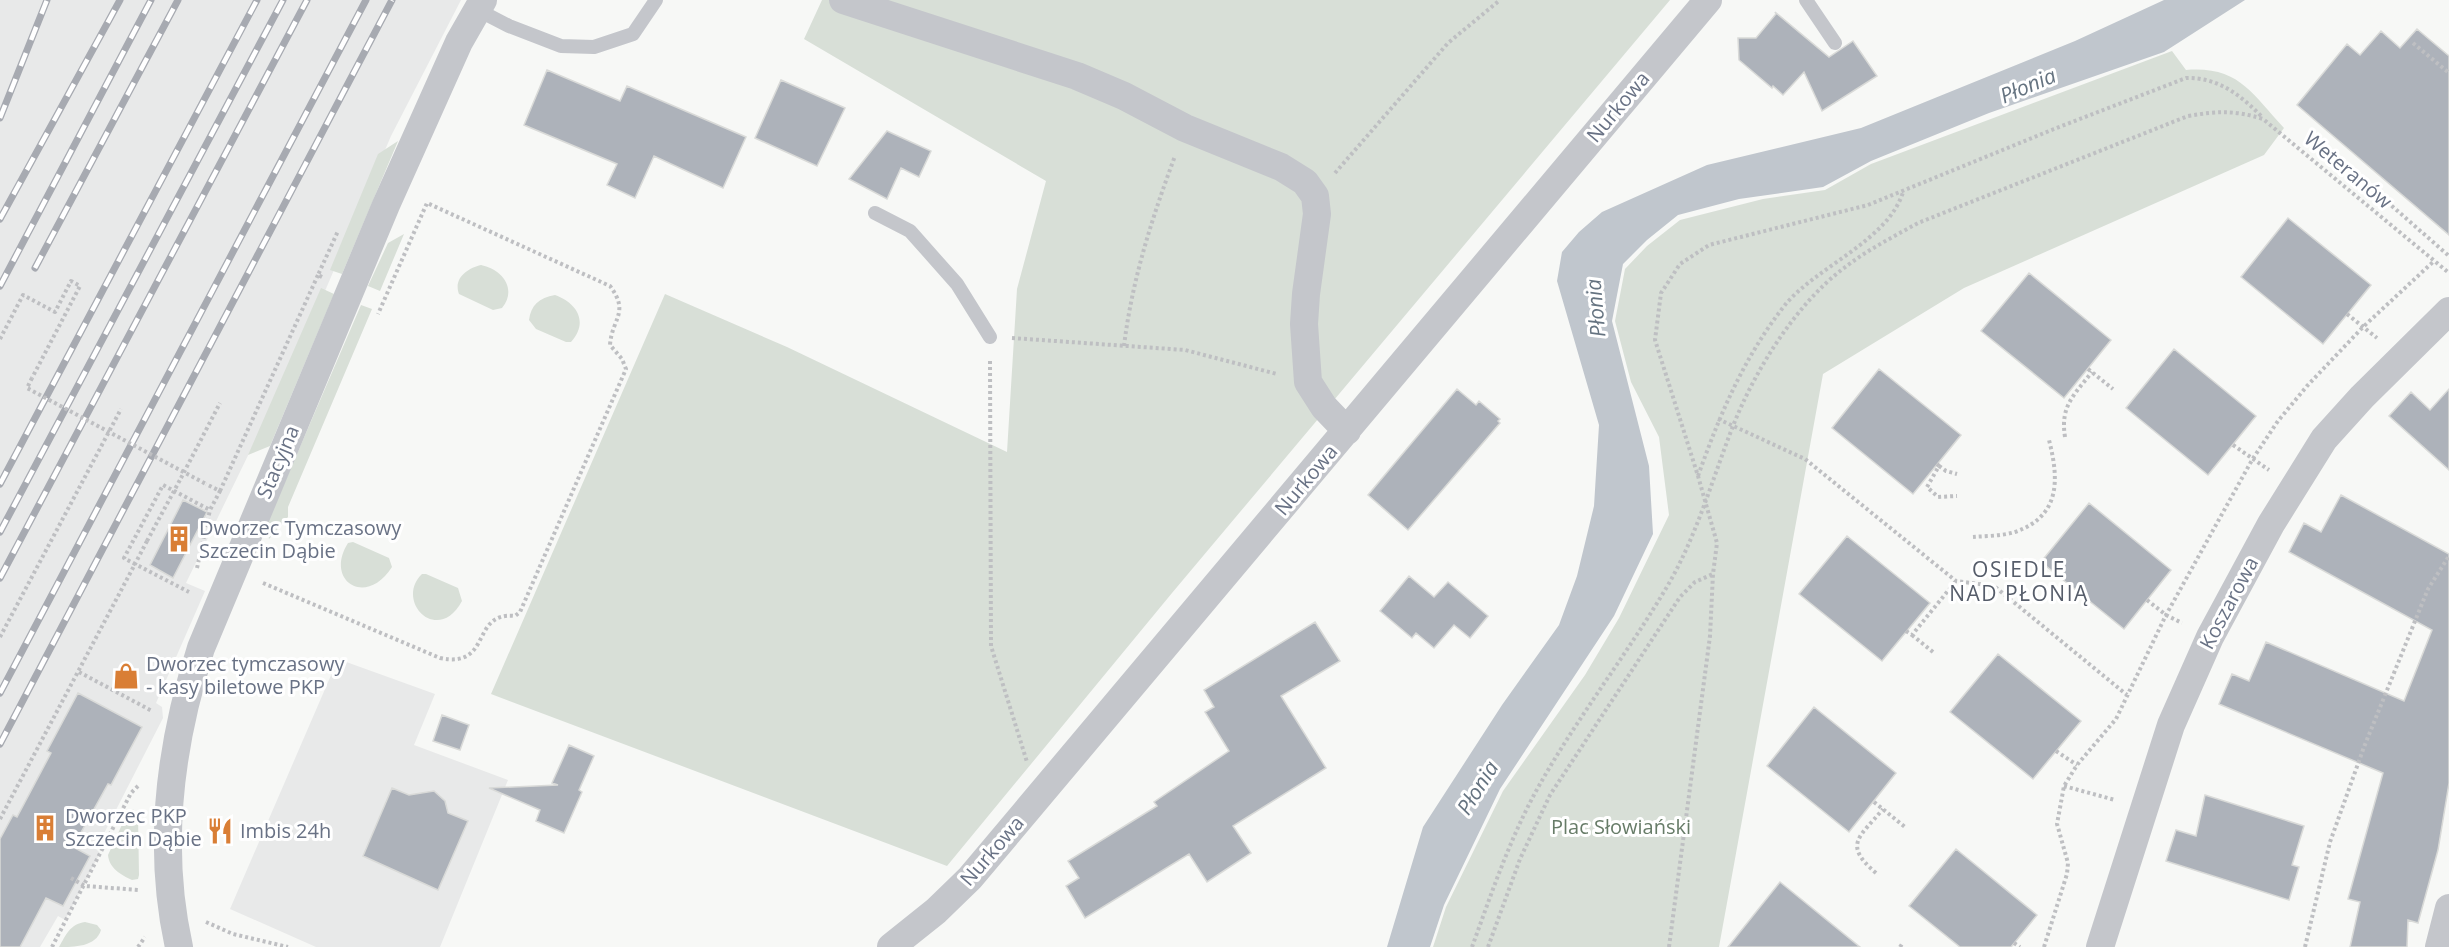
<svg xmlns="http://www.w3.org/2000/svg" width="2449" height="947" viewBox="0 0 2449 947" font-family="'Open Sans',sans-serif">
<rect width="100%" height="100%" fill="#f7f8f6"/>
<!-- built -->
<path fill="#e8e9e9" d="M 0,0 L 461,0 L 391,136 L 305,338 L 186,583 L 205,591 L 156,703 L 162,707 L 163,718 L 96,849 L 100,853 L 65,920 L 58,916 L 40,947 L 0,947 Z
M 338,659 L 435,694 L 414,745 L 508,780 L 440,947 L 316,947 L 230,909 Z"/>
<!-- green -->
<path fill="#d8dfd7" d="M 822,0 L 1670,0 L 1172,593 L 947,866 L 491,694 L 665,294 L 787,347 L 1007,452 L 1017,289 L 1046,181 L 804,39 Z
M 2172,51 L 2186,70 C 2239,66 2251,93 2284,128 L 2264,155 L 1964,288 L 1823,374 L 1719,947 L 1433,947 L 1446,907 L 1503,791 L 1585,675 L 1619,618 L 1669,515 L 1659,437 L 1631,382 L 1615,321 L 1625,269 L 1647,246 L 1680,220 L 1763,199 L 1825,190 L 1871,164 Z
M 398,141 L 342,274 L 330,270 L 378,154 Z
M 404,234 L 380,291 L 368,286 L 388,243 Z
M 481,265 C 501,269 518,288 502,308 L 493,310 L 459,294 C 453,278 468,268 481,265 Z
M 321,288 L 334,294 L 270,446 L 248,455 Z
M 555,295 C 577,303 589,322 571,342 L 566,342 L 536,329 L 529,320 C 531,305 539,298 555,295 Z
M 361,305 L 372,309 L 288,507 L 288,517 L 269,539 L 267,530 L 269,519 Z
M 353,542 L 389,558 L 392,567 C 366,608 324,581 348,543 Z
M 422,574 L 426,574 L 458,588 L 462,601 C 438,646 394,601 422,574 Z
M 133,809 L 138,815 L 139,875 L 138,879 L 132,880 C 121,875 109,868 108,855 L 126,816 L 129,810 Z
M 85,922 L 97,925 L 101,930 C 96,947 74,947 59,947 C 66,935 70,924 85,922 Z"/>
<!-- water -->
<path fill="#c0c6cd" d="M 2164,0 L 2245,0 L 2164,52 L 1989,113 L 1871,161 L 1823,187 L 1739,199 L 1678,215 L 1647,240 L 1623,264 L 1612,321 L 1649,466 L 1653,534 L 1614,616 L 1500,789 L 1444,905 L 1430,947 L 1387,947 L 1423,827 L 1502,705 L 1559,625 L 1577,576 L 1594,506 L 1599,425 L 1557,281 L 1562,252 L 1579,232 L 1602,212 L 1707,165 L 1861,128 L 2075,41 Z"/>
<!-- building -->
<path fill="#adb2ba" stroke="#d9dad8" stroke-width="1.5" d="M 1775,12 L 1829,57 L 1853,41 L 1877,76 L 1822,111 L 1804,72 L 1783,95 L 1773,86 L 1772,88 L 1739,60 L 1738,38 L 1756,38 L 1776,14 Z
M 2417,29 L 2449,56 L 2449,235 L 2297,105 L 2347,44 L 2360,55 L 2381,31 L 2400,48 Z
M 547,70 L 620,101 L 627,86 L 746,137 L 723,188 L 654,156 L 635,198 L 607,185 L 617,164 L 524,125 Z
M 781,80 L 845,108 L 817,166 L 755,138 Z
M 887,131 L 931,151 L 919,177 L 901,168 L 887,199 L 849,179 Z
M 2288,218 L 2371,285 L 2323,344 L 2241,277 Z
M 2029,273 L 2111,340 L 2064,398 L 1981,331 Z
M 2174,349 L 2256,416 L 2208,475 L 2126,408 Z
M 1879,369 L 1961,435 L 1913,494 L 1832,428 Z
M 1457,389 L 1476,405 L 1479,401 L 1500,419 L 1498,421 L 1500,423 L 1408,530 L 1368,495 Z
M 2449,389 L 2449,470 L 2389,416 L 2411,392 L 2430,410 Z
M 2341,495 L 2449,554 L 2449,783 L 2438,850 L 2418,923 L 2408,920 L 2407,947 L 2350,947 L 2360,902 L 2348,899 L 2383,773 L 2219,704 L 2232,674 L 2249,681 L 2266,642 L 2404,701 L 2432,630 L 2289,552 L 2304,523 L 2321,532 Z
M 183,500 L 207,512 L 173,578 L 150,565 Z
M 2089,503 L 2171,570 L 2124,629 L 2041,562 Z
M 1847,536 L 1930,603 L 1882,661 L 1799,594 Z
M 1409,576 L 1434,597 L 1448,582 L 1488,616 L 1470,638 L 1454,625 L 1434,648 L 1416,633 L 1412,638 L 1380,611 Z
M 1315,622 L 1340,661 L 1281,696 L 1326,768 L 1233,826 L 1251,853 L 1207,882 L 1189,854 L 1085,918 L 1066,886 L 1079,878 L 1068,861 L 1157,806 L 1154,802 L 1229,751 L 1205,712 L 1214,707 L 1204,690 Z
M 1998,654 L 2081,721 L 2033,779 L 1950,712 Z
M 78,693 L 142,727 L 111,785 L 108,784 L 73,847 L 90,856 L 63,906 L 46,898 L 20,947 L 0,947 L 0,839 L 13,815 L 17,817 L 51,753 L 47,751 Z
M 1814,707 L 1896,773 L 1849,832 L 1767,766 Z
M 442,715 L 469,725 L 460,750 L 433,741 Z
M 569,745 L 594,756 L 579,790 L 582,792 L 564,833 L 536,821 L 540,810 L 489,788 L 558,785 L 552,783 Z
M 392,788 L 409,795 L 434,791 L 445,801 L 448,813 L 468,821 L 438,890 L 363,856 Z
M 2205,795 L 2304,826 L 2292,865 L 2299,867 L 2289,900 L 2166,861 L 2176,830 L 2196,836 Z
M 1956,849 L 2037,915 L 2011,947 L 1960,947 L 1909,906 Z
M 1780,882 L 1860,947 L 1728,947 Z"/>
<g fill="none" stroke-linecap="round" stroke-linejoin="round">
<!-- path -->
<path stroke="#bebfc2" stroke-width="4" stroke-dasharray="3 3" stroke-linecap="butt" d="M 2413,43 L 2449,73
M 1335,173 L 1448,43 L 1500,0
M 2360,178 L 2449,256
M 322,277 L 318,275 L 338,231
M 2347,314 L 2377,338
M 1012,338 L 1185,350 L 1277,374
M 0,339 L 23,295 L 55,312 L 71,281 L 80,286 L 32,378
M 1124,346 C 1132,280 1152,218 1175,156
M 990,361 L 991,646 L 1027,762
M 2088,369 L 2113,389
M 1718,419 L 1805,459 L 1956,581 L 1994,586 L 2127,695
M 2065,437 C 2060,406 2074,395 2092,372
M 2233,445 L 2269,470
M 1937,464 L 1939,466 L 1927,487 L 1938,497 L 1957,496
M 1939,466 L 1946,471 L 1957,474
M 1698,476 C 1720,414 1744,357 1785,305 C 1817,266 1888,241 1903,192
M 181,478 L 220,403
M 220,491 L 318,275
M 1973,537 C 1986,536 2002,536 2015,532 C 2061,516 2059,479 2049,440
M 147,541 L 135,564 L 189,592
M 197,568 L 210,510
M 263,583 L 440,658 C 493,669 470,611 515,616 L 520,612 L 626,369 L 622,359 L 610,345 C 612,318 630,313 610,286 L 427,203 L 378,314
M 2147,600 L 2166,615 L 2182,623
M 1906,631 L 1912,635 L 1956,581
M 1912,635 L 1933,652
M 0,637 L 121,409
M 79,672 L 152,711
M 2056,751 L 2077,765
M 2064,786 L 2115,800
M 1874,802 L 1905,827
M 0,819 L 135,564 L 124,558 L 163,485 L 210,510 L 220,491 L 206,484
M 1876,873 C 1842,844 1860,837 1883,809
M 71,878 L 85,886 L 139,890
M 206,922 L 233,934 L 288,947
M 2014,943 L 2020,947
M 52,947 L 131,793 L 138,786
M 138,947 L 145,937
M 1472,947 C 1492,892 1511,835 1540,784 C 1579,715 1628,653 1668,585 C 1697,535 1712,480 1733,426 C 1755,370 1796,304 1844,268 C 1867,250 1893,237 1918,223 L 2188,116 C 2218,111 2234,110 2263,119 L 2449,273
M 1488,947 L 1520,859 L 1550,795 L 1680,597 L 1695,582 L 1713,574
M 1669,947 L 1710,636 L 1713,574 L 1717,543 L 1698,476 L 1655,340 L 1661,293 L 1680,264 L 1709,245 L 1868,205 L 2054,129 L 2186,78 C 2218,77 2242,96 2263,118
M 1900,947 L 1902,944
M 2044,947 L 2067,874 L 2068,863 L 2057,824 L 2064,786 L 2077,765 L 2116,719 L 2166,615 L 2252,460 L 2278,421 L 2307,386 L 2363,327 L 2434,261
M 2305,947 L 2330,842 L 2364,747 L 2428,589 L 2449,556"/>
<!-- service -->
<path stroke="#c4c6cb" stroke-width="14" d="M 1806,0 L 1835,43
M 478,10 L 509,26 L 561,46 L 594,47 L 633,34 L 656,0
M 875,213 L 910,231 L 957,284 L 990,337"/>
<!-- minor -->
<path stroke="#c4c6cb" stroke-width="28" d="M 843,0 L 1077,76 L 1124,96 L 1185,128 L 1281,167 L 1305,182 L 1315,196 L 1317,214 L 1306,294 L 1304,324 L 1308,382 L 1324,407 L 1347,431
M 179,947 C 157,848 170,744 201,648 L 386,205 L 459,42 L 483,0
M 891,947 L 936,911 L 970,878 L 1708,0
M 2100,947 L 2171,725 L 2210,637 L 2271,524 L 2324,439 L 2362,397 L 2449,311
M 2439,947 L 2449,908"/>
<!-- rail casing -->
<g stroke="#a7aab1" stroke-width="7">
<path id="rail" d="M 0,118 L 47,0
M 0,219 L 120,0
M 35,268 L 178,0
M 0,286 L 151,0
M 0,484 L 257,0
M 0,532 L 283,0
M 0,578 L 307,0
M 0,693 L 366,0
M 0,744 L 392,0"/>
</g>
<!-- rail -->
<use href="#rail" stroke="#fff" stroke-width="4.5" stroke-dasharray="14" stroke-linecap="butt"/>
<!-- path-bridge -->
<path stroke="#bebfc2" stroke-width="4" stroke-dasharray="3 3" stroke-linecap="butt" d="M 32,378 L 27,388 L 206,484
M 147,541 L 181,478"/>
</g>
<!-- icons -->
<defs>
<g id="building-bare" transform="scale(2.07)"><path d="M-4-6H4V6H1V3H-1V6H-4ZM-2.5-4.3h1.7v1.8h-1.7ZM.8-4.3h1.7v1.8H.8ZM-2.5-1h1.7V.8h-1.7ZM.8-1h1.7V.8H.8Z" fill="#d97e35" stroke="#fff" stroke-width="2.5" paint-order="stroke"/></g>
<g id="shop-bare" transform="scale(2.07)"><path d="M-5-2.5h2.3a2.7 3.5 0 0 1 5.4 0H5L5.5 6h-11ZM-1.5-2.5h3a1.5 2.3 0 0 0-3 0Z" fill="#d97e35" stroke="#fff" stroke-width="2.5" paint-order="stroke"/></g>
<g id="restaurant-bare" transform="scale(2.07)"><path d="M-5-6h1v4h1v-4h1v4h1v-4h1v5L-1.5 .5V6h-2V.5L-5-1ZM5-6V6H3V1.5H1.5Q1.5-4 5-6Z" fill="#d97e35" stroke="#fff" stroke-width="2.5" paint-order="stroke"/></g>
</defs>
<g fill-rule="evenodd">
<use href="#building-bare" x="179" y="539"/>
<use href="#shop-bare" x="126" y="676"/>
<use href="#building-bare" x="45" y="828"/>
<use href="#restaurant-bare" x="220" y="831"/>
</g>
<g text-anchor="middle" stroke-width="6" stroke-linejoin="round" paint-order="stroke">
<!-- street labels -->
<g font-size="20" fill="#697285" stroke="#fff">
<text transform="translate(1618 107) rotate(-50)" y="7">Nurkowa</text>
<text transform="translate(2348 170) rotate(40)" y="7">Weteranów</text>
<text transform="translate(278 462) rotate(-67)" y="7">Stacyjna</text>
<text transform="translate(1306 480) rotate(-50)" y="7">Nurkowa</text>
<text transform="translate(2229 603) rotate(-62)" y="7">Koszarowa</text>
<text transform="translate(992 851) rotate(-49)" y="7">Nurkowa</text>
</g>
<!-- poi labels -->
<g font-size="20" fill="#697285" stroke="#fff" text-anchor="start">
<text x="199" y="535">Dworzec Tymczasowy<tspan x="199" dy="23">Szczecin Dąbie</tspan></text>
<text x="146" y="671">Dworzec tymczasowy<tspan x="146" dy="23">- kasy biletowe PKP</tspan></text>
<text x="65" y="823">Dworzec PKP<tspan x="65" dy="23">Szczecin Dąbie</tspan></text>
<text x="240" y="838">Imbis 24h</text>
</g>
<!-- park labels -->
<g font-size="20" fill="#677c68" stroke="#fff">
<text x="1621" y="834">Plac Słowiański</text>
</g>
<!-- water labels -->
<g font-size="21" font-style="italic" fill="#657380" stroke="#fff">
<text transform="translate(2028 86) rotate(-23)" y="7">Płonia</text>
<text transform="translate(1596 308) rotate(-95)" y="7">Płonia</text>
<text transform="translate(1478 788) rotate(-58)" y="7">Płonia</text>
</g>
<!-- neighbourhood labels -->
<g font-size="21" letter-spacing="1.5" fill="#565d6a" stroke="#fff">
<text x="2019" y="577">OSIEDLE<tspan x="2019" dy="24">NAD PŁONIĄ</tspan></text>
</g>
</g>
</svg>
